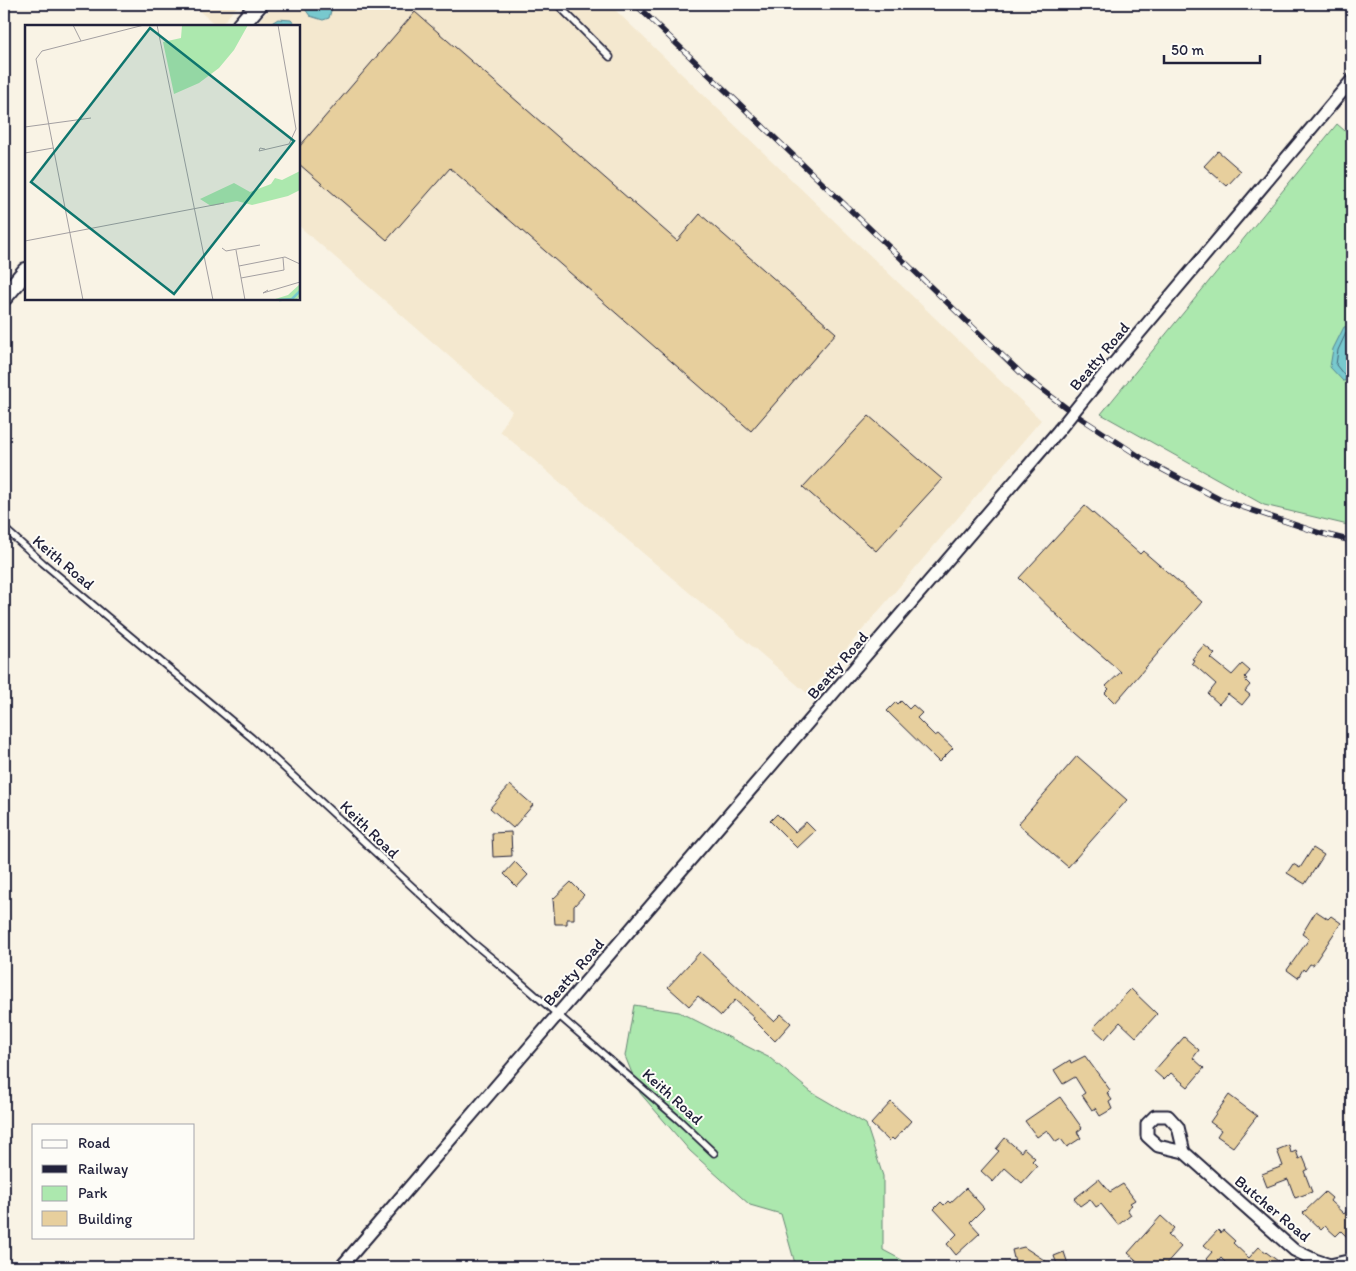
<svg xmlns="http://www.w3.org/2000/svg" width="1356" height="1271" viewBox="0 0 1356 1271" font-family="Itim,sans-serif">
<rect width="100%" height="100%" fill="#f9f3e5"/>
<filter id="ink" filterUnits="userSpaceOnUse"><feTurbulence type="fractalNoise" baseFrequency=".02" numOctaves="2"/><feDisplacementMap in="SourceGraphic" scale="10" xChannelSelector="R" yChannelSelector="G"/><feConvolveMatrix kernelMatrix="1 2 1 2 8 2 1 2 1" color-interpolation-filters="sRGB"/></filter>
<g filter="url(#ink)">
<!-- built -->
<path fill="#f4e8cf" d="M 191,4 L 239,4 L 220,26 L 217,26 Z
M 274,4 L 609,4 L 1041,420 L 808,694 L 500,431 L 512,411 L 299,226 L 299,26 L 254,26 Z"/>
<!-- green -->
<path fill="#ace8ae" stroke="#678574" d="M 1337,124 L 1352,137 L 1352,526 L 1264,505 L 1101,414 Z
M 634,1005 L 679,1012 L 770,1058 L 811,1092 L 866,1124 L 883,1176 L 883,1250 L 915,1267 L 796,1267 L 781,1214 L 750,1205 L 690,1151 L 640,1093 L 625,1056 Z"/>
<!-- water -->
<path fill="#78c9ce" stroke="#568693" d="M 304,4 L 333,4 L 329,18 L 323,20 L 310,16 L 303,6 Z
M 278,19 L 291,20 L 296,26 L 267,26 Z
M 1352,326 L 1352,380 L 1343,381 L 1330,367 L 1333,349 L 1344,327 Z"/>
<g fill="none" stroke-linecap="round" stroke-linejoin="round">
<!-- shore -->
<path stroke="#446576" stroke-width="1" d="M 1352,331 L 1346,333 L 1338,350 L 1336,365 L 1344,375 L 1352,375"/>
</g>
<!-- building -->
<path fill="#e7cf9d" stroke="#22223b" d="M 415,12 L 677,241 L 700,214 L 836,333 L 751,431 L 450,168 L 387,240 L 299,164 L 299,147 Z
M 1218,151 L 1241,171 L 1227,186 L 1204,166 Z
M 869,416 L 942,479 L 876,551 L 803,487 Z
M 1085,506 L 1140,554 L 1143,551 L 1202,602 L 1115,703 L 1105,693 L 1109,689 L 1106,686 L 1121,672 L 1068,626 L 1019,578 Z
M 1204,645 L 1215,654 L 1211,658 L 1232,675 L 1242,664 L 1250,671 L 1245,677 L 1247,679 L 1245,680 L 1250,685 L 1245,691 L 1250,695 L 1242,705 L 1228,694 L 1219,704 L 1208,694 L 1216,684 L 1192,663 L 1194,660 L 1192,659 Z
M 901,701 L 909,709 L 913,705 L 922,713 L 917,718 L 935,736 L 938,734 L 953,748 L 939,762 L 887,711 L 896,702 L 898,704 Z
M 1077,756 L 1127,800 L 1068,867 L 1018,824 Z
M 510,785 L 533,805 L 513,828 L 490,808 Z
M 777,814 L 795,832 L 806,822 L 815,831 L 797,848 L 770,821 Z
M 511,832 L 512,856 L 493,857 L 492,833 Z
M 1313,848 L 1324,855 L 1305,884 L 1287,873 L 1293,864 L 1300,868 Z
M 515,862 L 528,875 L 517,887 L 504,874 Z
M 571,882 L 584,895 L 574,906 L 574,919 L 567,919 L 567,924 L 555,924 L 553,899 Z
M 1316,911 L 1328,919 L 1331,916 L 1341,923 L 1313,965 L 1310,964 L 1305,971 L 1303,969 L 1298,978 L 1287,970 L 1309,939 L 1302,934 Z
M 700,952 L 774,1021 L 781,1014 L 791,1023 L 775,1041 L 753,1019 L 754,1017 L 735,1000 L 721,1016 L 698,996 L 689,1006 L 668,987 Z
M 1131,989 L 1157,1014 L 1136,1037 L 1120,1022 L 1105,1039 L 1093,1028 Z
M 1184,1037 L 1199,1050 L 1193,1058 L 1204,1068 L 1188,1087 L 1171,1073 L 1164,1080 L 1154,1071 Z
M 1085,1056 L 1110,1090 L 1107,1093 L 1112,1100 L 1109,1102 L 1112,1109 L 1100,1116 L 1095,1108 L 1092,1110 L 1082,1095 L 1085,1093 L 1075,1077 L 1063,1084 L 1054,1070 L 1070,1060 L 1071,1063 Z
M 1229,1095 L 1257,1116 L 1233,1147 L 1217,1136 L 1221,1130 L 1210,1122 Z
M 1060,1097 L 1082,1128 L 1077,1132 L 1081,1138 L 1067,1147 L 1061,1139 L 1056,1142 L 1047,1130 L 1037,1137 L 1025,1121 Z
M 891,1102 L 911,1121 L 894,1140 L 892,1138 L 889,1141 L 871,1124 Z
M 1005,1138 L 1021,1152 L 1024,1148 L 1035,1158 L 1032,1161 L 1037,1166 L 1022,1183 L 1005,1168 L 993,1182 L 981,1171 L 999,1151 L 996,1149 Z
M 1289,1145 L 1291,1153 L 1296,1151 L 1299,1159 L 1303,1157 L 1308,1169 L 1304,1171 L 1312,1192 L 1295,1198 L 1288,1179 L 1267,1187 L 1262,1174 L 1283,1166 L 1277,1150 Z
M 1099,1179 L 1110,1192 L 1123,1184 L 1135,1200 L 1130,1203 L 1132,1205 L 1127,1209 L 1131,1215 L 1118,1225 L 1101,1204 L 1096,1207 L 1090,1199 L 1080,1206 L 1074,1199 Z
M 966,1188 L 984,1208 L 970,1222 L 980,1233 L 956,1255 L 947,1244 L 957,1234 L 934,1209 L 941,1202 L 944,1205 L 948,1201 L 950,1203 Z
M 1325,1192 L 1332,1198 L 1330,1201 L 1344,1214 L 1352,1205 L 1352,1242 L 1341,1231 L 1336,1236 L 1325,1226 L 1321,1230 L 1303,1213 Z
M 1161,1216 L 1174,1228 L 1168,1235 L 1181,1247 L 1163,1267 L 1144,1267 L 1128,1253 Z
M 1218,1230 L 1221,1233 L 1223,1230 L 1235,1241 L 1233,1243 L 1249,1258 L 1259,1247 L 1278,1261 L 1273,1267 L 1230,1267 L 1221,1258 L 1214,1266 L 1206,1259 L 1212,1252 L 1204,1245 Z
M 1024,1247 L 1055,1267 L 1027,1267 L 1024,1265 L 1016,1267 L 1012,1250 Z
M 1064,1252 L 1069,1267 L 1058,1267 L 1054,1256 Z"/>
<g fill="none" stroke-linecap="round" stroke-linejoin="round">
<!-- lane casing -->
<g stroke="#22223b" stroke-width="9">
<path id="lane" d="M 557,4 L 610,57
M 4,528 L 43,563 L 252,738 L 472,942 L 511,974 L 679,1120 L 714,1153"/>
</g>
<!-- street casing -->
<g stroke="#22223b" stroke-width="15">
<path id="street" d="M 1083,400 L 1352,80
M 1184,1152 L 1178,1127 L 1168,1116 L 1155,1116 L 1147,1124 L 1147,1136 L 1158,1146 L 1184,1152 L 1294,1250 L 1315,1260 L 1330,1265 L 1352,1260
M 341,1267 L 1059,430"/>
</g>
<!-- secondary casing -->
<g stroke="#22223b" stroke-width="20">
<path id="secondary" d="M 240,26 L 259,4
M 4,297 L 26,271"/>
</g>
<!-- lane -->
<use href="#lane" stroke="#fdfcf7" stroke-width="5.5"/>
<!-- street -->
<use href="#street" stroke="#fdfcf7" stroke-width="11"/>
<!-- secondary -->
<use href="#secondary" stroke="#fdfcf7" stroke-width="16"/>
<!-- rail casing -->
<g stroke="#22223b" stroke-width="5.5">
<path id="rail" d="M 635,4 L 1023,375 L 1073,413 L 1148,462 L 1221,500 L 1320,533 L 1352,541"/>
</g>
<!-- rail -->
<use href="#rail" stroke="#fdfcf7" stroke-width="4" stroke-dasharray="11" stroke-linecap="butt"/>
<!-- street-bridge casing -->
<g stroke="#22223b" stroke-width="15" stroke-linecap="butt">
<path id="street-bridge" d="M 1059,430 L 1083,400"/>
</g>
<!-- street-bridge -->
<use href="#street-bridge" stroke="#fdfcf7" stroke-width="11"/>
</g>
</g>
<g text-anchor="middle" stroke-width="4" stroke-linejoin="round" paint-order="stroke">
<!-- street labels -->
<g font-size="16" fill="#22223b" stroke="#fdfcf7">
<text transform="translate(1099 356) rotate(-50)" y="6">Beatty Road</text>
<text transform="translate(64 562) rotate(40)" y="6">Keith Road</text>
<text transform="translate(837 665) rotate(-49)" y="6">Beatty Road</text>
<text transform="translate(370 829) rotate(44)" y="6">Keith Road</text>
<text transform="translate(573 972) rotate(-49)" y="6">Beatty Road</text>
<text transform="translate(673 1096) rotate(42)" y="6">Keith Road</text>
<text transform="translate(1273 1208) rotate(40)" y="6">Butcher Road</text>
</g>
</g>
<!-- overview -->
<g transform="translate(25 25)">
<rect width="275" height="275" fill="#f9f3e5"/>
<path d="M 157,0 L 223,0 L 209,25 L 194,43 L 174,58 L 149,69 L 138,17 L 156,13 ZM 275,146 L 275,165 L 263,171 L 227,180 L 212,176 L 186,181 L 175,174 L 209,158 L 225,167 L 246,159 L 250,153 L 257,155 ZM 275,259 L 275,271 L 271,275 L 247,275 L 263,270 Z" fill="#ace8ae"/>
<path fill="none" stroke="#78c9ce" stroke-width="2.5" d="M 254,275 L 267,274 L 275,266"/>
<path fill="none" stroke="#a39fa1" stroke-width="1" d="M 48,0 L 56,16M 132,0 L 188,275M 0,102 L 66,93M 240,124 L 235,123 L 234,126 L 264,119 L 271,104 L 253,0M 0,128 L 28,123M 0,216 L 199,178M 197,223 L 201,226 L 235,220M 211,225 L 220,275M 214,241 L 260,232 L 275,239M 216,253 L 259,245 L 258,233M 243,265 L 238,268 L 275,257M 58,275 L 11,34 L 17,26 L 119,0"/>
<path fill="#0f766e" fill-opacity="0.15" stroke="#0f766e" stroke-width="2.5" d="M 125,3 L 269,116 L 149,269 L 6,157 Z"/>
<rect width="275" height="275" fill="none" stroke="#22223b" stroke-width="2.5"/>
</g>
<!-- margin -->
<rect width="1356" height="1271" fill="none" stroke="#fdfcf7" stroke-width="20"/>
<rect x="10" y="10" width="1336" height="1251" fill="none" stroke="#22223b" stroke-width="2" filter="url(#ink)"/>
<!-- legend -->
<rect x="32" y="1124" width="162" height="115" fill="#fdfcf7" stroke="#a5a5ac"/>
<rect x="42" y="1140" width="25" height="8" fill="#fdfcf7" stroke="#a5a5ac"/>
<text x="78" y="1148" font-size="15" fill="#22223b">Road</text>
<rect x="42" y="1165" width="25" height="8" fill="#22223b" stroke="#a5a5ac"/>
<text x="78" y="1174" font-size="15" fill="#22223b">Railway</text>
<rect x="42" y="1186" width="25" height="15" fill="#ace8ae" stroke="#a5a5ac"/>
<text x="78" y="1198" font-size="15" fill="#22223b">Park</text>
<rect x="42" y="1211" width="25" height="15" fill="#e7cf9d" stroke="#a5a5ac"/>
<text x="78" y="1224" font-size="15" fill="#22223b">Building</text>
<!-- scale -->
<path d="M1164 55v8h96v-8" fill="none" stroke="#22223b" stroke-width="2.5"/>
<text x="1171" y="55" font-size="15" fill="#22223b" stroke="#fdfcf7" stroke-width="4" paint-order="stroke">50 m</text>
</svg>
